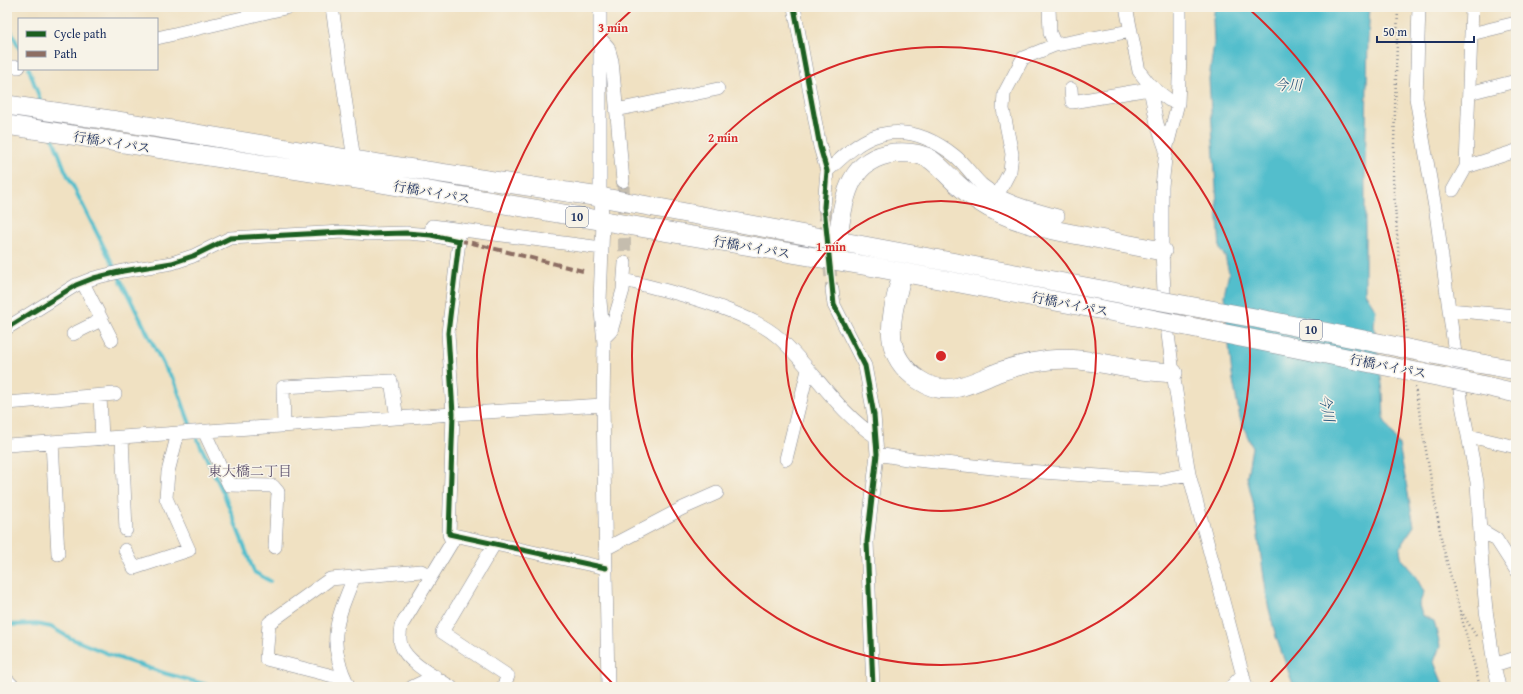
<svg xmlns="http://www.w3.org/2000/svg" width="1523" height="694" viewBox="0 0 1523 694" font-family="'Gentium Book Plus','Noto Serif JP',serif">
<rect width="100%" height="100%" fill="#f7f3e8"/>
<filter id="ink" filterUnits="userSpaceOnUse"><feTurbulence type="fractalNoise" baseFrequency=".025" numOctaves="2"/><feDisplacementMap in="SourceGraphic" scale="8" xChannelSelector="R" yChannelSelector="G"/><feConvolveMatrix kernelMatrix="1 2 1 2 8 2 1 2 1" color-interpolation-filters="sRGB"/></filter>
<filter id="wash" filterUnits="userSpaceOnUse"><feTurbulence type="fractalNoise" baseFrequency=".012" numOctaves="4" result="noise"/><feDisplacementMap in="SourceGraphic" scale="16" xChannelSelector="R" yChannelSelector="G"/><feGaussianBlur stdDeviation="0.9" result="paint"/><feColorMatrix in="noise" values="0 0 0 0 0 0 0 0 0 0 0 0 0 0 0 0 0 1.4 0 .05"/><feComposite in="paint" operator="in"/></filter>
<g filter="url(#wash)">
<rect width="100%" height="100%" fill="#f0e1c2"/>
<!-- water -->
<path fill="#52becc" stroke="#367695" d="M 1215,7 L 1370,7 L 1368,40 L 1365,173 L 1365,293 L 1376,310 L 1374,325 L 1383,392 L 1384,420 L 1399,445 L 1414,526 L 1403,542 L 1400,550 L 1402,560 L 1415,575 L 1424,592 L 1419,605 L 1422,615 L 1434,621 L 1440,646 L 1434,662 L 1444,687 L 1294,687 L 1276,637 L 1268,605 L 1253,502 L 1247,477 L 1252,447 L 1240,418 L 1232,375 L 1224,295 L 1229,273 L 1225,256 L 1220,250 L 1209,79 L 1214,43 L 1213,19 Z"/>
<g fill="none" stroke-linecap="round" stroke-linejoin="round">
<!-- stream -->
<path stroke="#52becc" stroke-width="4" d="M 7,22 L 19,48
M 29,69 L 42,105
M 53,138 L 65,170 L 165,368 L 174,380 L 190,424 L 224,494 L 254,572 L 270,581
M 7,625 L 36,624 L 51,627 L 70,638 L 116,657 L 167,674 L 215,687"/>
</g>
</g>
<g filter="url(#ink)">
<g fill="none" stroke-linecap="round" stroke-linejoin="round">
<!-- minor-tunnel -->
<path stroke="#c5bdae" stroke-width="13" stroke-dasharray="13 6" stroke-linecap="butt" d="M 623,181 L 625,263
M 824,207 L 832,289"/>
<!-- minor casing -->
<g stroke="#868890" stroke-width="14">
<path id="minor" d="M 332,7 L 354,160
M 600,7 L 600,197 L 603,222 L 600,301 L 604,343 L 603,405 L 608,687
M 794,7 L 820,147 L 827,171 L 824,207
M 1049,7 L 1050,33 L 1055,45 L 1131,31
M 1126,7 L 1139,71 L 1149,84 L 1156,90 L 1169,100 L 1178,103
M 1180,7 L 1180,56 L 1178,103 L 1166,150 L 1162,186 L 1162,251 L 1165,311 L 1173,373 L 1189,474 L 1246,687
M 1419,7 L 1416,98 L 1436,213 L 1462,405 L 1477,482 L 1482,567 L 1486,610 L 1494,665 L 1499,687
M 1472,7 L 1466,167 L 1516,151
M 1471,34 L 1516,23
M 157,38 L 289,7
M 600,38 L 608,47 L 612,61 L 623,181
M 7,67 L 19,67
M 1149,84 L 1157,124 L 1166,150
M 1071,89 L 1072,102 L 1149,89
M 1469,93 L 1516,81
M 616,110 L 718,89
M 827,171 C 841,159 855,144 873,137 C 903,126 931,137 955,156 C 965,164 972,176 982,185 C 1003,202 1032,209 1058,216
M 1453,190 L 1466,167
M 998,194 L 1010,171 L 1012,154 L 1003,109 L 1004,94 L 1023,58 L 1055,45
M 431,235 L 432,226 L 602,248
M 624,280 C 660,289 695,297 730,311 C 747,318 764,325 778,337 C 813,368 836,411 876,437
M 83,283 L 112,340
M 832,289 L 834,305 L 865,366 L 874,415 L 877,454 L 867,542 L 873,687
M 1449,310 L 1516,316
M 7,328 L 76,285 L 94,278 L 123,271 L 172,263 L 193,256 L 230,238 L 343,232 L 368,234 L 406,233 L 431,235 L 459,241 L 448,333 L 453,414 L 449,534 L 606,568
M 73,334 L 101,320
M 604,338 L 611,331 L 623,290 L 625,263
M 100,396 L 102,439
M 7,403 L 115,394
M 284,426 L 283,387 L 391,381 L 397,418
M 204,431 L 229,485 L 273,486 L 278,492 L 275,547
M 1469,436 L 1516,447
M 122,437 L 126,530
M 52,442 L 58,554
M 7,445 L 453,414 L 603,405
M 877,454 L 907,459 L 1012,470 L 1159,480 L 1189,474
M 786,459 L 808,370
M 1481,530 L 1496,539 L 1516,570
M 449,534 L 452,542 L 401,626 C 400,633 399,639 401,645 C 406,662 437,678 451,687
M 495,543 L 442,632 L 508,676 L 503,687
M 605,549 L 683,508 L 717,493
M 125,550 L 134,568 L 189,550 L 166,498 L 168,472 L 178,433
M 1494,665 L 1516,658
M 345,679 L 266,659 L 269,623 L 330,579 L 421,571 L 431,576
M 8,681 L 14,687
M 348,685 C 326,640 337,620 354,577
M 412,687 L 435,676
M 1231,687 L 1243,674"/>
</g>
<!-- highway casing -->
<g stroke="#868890" stroke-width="20">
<path id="highway" d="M 7,105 L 117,121 L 354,160 L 600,197 L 1145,298
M 7,125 L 370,181 L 874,267 L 1146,318
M 837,241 C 844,202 846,159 894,153 C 906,152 920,153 930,159 C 940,166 948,176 957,184 C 969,195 984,206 1000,213 C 1026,225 1056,231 1084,236 C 1110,241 1136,246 1162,251
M 902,273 C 893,313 877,352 919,380 C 931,388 945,391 959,387 C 973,384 986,377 999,372 C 1015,366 1032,362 1049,360 C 1078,357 1105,364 1134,369 C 1146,371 1160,372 1173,373
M 1477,363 L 1516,370
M 1476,384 L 1516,393"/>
</g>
<!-- path -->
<path stroke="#868890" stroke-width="2.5" stroke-dasharray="1 3" stroke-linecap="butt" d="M 1398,7 L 1393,178 L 1401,290 L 1407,334
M 1415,387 L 1442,543 L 1480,687
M 1461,611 L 1476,636"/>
<!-- minor -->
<use href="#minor" stroke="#fff" stroke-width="13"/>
<!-- highway -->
<use href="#highway" stroke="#fff" stroke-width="19"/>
<!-- highway-bridge casing -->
<g stroke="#868890" stroke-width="20" stroke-linecap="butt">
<path id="highway-bridge" d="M 1145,298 L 1255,318 L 1477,363
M 1146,318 L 1476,384"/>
</g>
<!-- highway-bridge -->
<use href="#highway-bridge" stroke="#fff" stroke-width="19"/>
<!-- quiet -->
<path stroke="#8d6e63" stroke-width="4" stroke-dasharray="8 4" stroke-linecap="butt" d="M 459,241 L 468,242 L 583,271"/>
<!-- cycleway casing -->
<g stroke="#f7f3e8" stroke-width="8">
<path id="cycleway" d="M 794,7 L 820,147 L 827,171 L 824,207 L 834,305 L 865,366 L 874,415 L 877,454 L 867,542 L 873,687
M 7,328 L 76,285 L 94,278 L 123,271 L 172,263 L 193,256 L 230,238 L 343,232 L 368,234 L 406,233 L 431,235 L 459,241 L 448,333 L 453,414 L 449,534 L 606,568"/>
</g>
<!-- cycleway -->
<use href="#cycleway" stroke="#1b5e20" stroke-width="5"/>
</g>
</g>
<!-- distance rings -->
<g fill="none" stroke="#d62828" stroke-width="2">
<circle cx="941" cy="356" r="155"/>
<circle cx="941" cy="356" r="309"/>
<path d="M616 687A464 464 0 0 1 634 8M1248 8A464 464 0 0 1 1266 687"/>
</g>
<g text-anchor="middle" stroke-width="3" stroke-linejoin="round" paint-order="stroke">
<!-- shield labels -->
<g fill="#f7f3e8" stroke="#5d6a87" stroke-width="1">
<rect x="566" y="207" width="22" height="20" rx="3"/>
<rect x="1300" y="320" width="22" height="20" rx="3"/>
</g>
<g font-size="12" font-weight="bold" fill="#1b2f5e">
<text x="577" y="221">10</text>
<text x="1311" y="334">10</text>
</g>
<!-- street labels -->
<g font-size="13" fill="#1b2f5e" stroke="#f7f3e8">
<text transform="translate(112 142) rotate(9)" y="5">行橋バイパス</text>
<text transform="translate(432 192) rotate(10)" y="5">行橋バイパス</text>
<text transform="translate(752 247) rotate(10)" y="5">行橋バイパス</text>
<text transform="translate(1070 304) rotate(11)" y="5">行橋バイパス</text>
<text transform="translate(1388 366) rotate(11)" y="5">行橋バイパス</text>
</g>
<!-- water labels -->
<g font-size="14" font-style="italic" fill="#2c5a7f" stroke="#f7f3e8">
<text x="1288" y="90">今川</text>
<text transform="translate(1327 408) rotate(78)" y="5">今川</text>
</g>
<!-- neighbourhood labels -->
<g font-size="14" fill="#5f536e" stroke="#f7f3e8">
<text x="250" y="476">東大橋二丁目</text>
</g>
</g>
<circle cx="941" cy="356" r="6" fill="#d62828" stroke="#f7f3e8" stroke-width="2"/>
<g font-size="12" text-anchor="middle" font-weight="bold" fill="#d62828" stroke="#f7f3e8" stroke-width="3" stroke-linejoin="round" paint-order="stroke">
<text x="613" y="32">3 min</text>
<text x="723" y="142">2 min</text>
<text x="831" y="251">1 min</text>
</g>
<!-- margin -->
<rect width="1523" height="694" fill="none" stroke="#f7f3e8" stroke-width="24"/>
<!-- legend -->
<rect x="18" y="18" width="140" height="52" fill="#f7f3e8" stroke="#9fa5b1"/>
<rect x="26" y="31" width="20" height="6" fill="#1b5e20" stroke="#9fa5b1"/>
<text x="54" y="38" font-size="12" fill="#1b2f5e">Cycle path</text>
<rect x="26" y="51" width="20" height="6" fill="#8d6e63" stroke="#9fa5b1"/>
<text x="54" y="58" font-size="12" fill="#1b2f5e">Path</text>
<!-- scale -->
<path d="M1377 36v6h97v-6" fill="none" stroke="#1b2f5e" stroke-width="2"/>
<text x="1383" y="36" font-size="12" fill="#1b2f5e" stroke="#f7f3e8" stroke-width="3" paint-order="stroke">50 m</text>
</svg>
